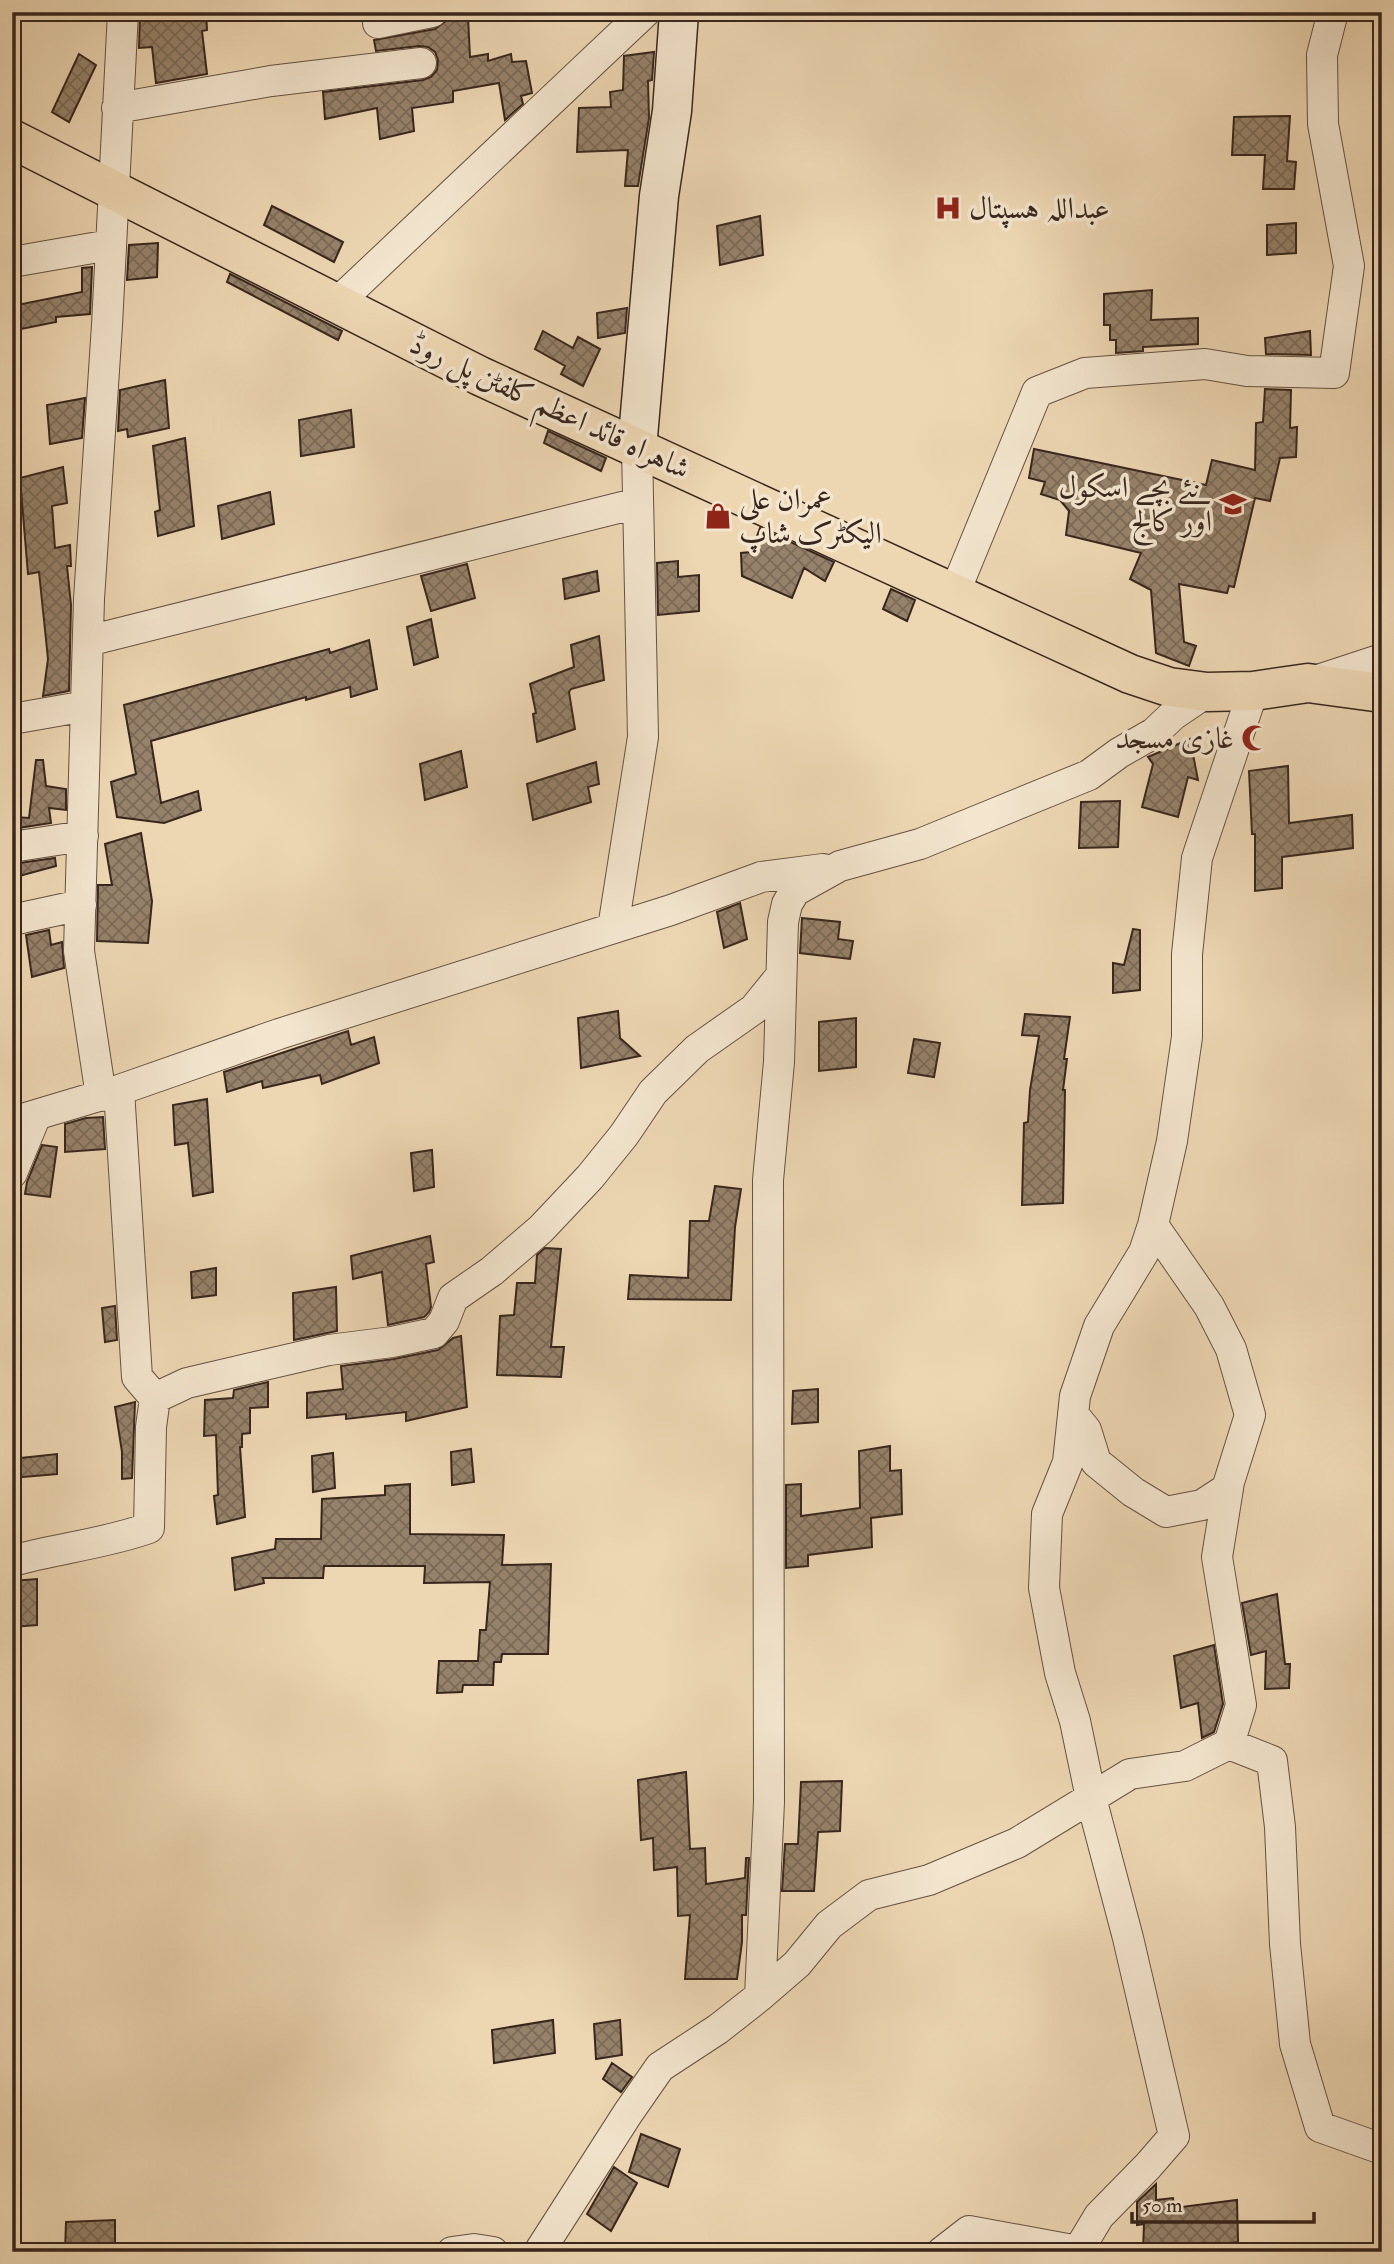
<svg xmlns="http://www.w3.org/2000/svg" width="1394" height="2264" viewBox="0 0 1394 2264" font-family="'IM FELL Double Pica',Amiri,serif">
<defs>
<pattern id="building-cross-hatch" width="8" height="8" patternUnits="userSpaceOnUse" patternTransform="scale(1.75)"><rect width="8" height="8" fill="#96826b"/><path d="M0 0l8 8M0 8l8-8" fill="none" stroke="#7b6a57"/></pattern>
</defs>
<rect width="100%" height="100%" fill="#edd7b3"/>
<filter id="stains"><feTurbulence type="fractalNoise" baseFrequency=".00286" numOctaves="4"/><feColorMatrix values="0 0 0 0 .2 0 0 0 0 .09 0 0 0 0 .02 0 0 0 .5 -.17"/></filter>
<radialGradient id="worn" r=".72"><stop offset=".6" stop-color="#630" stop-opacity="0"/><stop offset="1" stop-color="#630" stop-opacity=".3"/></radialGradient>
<!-- building -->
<path fill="url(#building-cross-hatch)" stroke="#38261d" stroke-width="2" d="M 165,12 L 206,12 L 207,30 L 202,31 L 207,74 L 156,83 L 152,47 L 139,48 L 140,15 Z
M 468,17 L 470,57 L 488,54 L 488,61 L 511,54 L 512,62 L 526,61 L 532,93 L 521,96 L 523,104 L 505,120 L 499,83 L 453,91 L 453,102 L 412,108 L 414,131 L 380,139 L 377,108 L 325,119 L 323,92 L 423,80 L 431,77 L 437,70 L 438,60 L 435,52 L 428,47 L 419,46 L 376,51 L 374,40 L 435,29 L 447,20 Z
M 654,52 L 652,80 L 648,81 L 649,118 L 638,186 L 625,186 L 628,150 L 577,152 L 579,108 L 611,107 L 610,92 L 623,90 L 624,56 Z
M 79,54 L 96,65 L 69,122 L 52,112 Z
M 1290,116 L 1287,161 L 1296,162 L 1294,189 L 1263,189 L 1265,155 L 1232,155 L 1234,117 Z
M 272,206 L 343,242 L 334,262 L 264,225 Z
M 760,216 L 763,255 L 720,265 L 717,226 Z
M 1296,223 L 1296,253 L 1267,255 L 1267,225 Z
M 158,243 L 157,277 L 127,280 L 129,245 Z
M 92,267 L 90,314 L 56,317 L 56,322 L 21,329 L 12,329 L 12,306 L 82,292 L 82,268 Z
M 230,274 L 342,331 L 338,340 L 227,282 Z
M 1152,290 L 1151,320 L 1198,318 L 1198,344 L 1143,347 L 1143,351 L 1116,353 L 1116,340 L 1110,340 L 1110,325 L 1104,325 L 1104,294 Z
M 627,308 L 625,333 L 598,338 L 597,313 Z
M 543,331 L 573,348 L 578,337 L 600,349 L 583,386 L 561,374 L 565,366 L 535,349 Z
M 1310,331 L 1311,355 L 1266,354 L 1265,338 Z
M 165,380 L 169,428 L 128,437 L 127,429 L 118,431 L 120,390 Z
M 1265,389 L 1291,390 L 1290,428 L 1297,427 L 1296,457 L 1280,458 L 1270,501 L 1255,498 L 1234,587 L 1229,586 L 1227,593 L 1179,584 L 1184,642 L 1196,646 L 1189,666 L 1156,653 L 1151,590 L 1130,579 L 1141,553 L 1066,535 L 1069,511 L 1060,500 L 1041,494 L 1045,482 L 1029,478 L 1034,449 L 1206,485 L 1212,460 L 1255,470 L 1256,423 L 1263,422 Z
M 85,398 L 82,438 L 50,444 L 47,405 Z
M 351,410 L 354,447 L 301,456 L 299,420 Z
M 548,431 L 606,458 L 601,471 L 544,443 Z
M 185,438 L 194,526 L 158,536 L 155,512 L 160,510 L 153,446 Z
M 63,467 L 67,503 L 52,506 L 55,548 L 70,545 L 71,566 L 67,566 L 71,605 L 69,691 L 43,696 L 48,659 L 39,572 L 28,574 L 20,478 Z
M 270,492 L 274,524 L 222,539 L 218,506 Z
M 760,528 L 834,562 L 825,581 L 804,568 L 792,598 L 742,576 L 741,553 L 751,552 Z
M 678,561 L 678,577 L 699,575 L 699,611 L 658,615 L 657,563 Z
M 467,564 L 475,598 L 431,611 L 421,576 Z
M 597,571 L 599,591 L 565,599 L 563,579 Z
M 891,589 L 915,600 L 907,621 L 883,609 Z
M 431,619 L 438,657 L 414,665 L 407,627 Z
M 599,636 L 604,680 L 571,689 L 569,692 L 575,729 L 537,742 L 533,714 L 536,713 L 530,684 L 574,667 L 571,645 Z
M 369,640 L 377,689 L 351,697 L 350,687 L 306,700 L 306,697 L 151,741 L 161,803 L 198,791 L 201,810 L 164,823 L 117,817 L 111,782 L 136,774 L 124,705 L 329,649 L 330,653 Z
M 1190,739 L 1198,780 L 1188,777 L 1178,817 L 1142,807 L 1153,764 L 1148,757 Z
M 461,751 L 467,787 L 425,800 L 420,764 Z
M 36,760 L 43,760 L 46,786 L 66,789 L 66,810 L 49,808 L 51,823 L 18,828 L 16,817 L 29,818 Z
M 596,762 L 599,784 L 588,787 L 591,802 L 533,820 L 527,784 Z
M 1288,766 L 1289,823 L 1352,815 L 1353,848 L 1282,857 L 1282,888 L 1255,891 L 1255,834 L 1252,834 L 1249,771 Z
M 1120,801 L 1118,847 L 1079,848 L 1081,802 Z
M 141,833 L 152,901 L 148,943 L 97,941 L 98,885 L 112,885 L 105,844 Z
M 55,858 L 56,866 L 12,878 L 12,864 Z
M 740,903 L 747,939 L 724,948 L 717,912 Z
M 802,918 L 840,922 L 838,939 L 853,941 L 850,959 L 800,953 Z
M 1133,929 L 1140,930 L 1140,990 L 1113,993 L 1113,963 L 1124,965 Z
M 49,930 L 51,945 L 62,942 L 64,968 L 32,977 L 26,935 Z
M 618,1011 L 620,1038 L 640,1056 L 581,1068 L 578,1018 Z
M 1025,1014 L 1070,1017 L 1064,1059 L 1067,1059 L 1063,1090 L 1065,1090 L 1063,1203 L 1022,1205 L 1024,1123 L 1028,1122 L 1030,1090 L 1039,1036 L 1022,1035 Z
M 856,1018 L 856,1067 L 819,1071 L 819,1022 Z
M 348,1031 L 351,1045 L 374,1037 L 379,1063 L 322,1084 L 320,1075 L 263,1088 L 262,1081 L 227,1092 L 224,1072 Z
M 914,1039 L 940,1043 L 934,1077 L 908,1073 Z
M 207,1099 L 213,1192 L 193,1196 L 188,1143 L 175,1145 L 173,1105 Z
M 103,1117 L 105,1149 L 65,1152 L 65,1124 L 86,1118 Z
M 42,1145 L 57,1147 L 50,1197 L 25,1194 L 27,1182 Z
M 432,1150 L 434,1187 L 414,1191 L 411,1153 Z
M 715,1186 L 741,1189 L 735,1227 L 731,1300 L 628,1299 L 630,1275 L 688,1278 L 690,1221 L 709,1221 Z
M 430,1236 L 434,1262 L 426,1264 L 431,1307 L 429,1312 L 424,1317 L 388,1325 L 382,1272 L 353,1279 L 351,1256 Z
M 545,1248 L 561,1249 L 551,1347 L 564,1347 L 561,1377 L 497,1375 L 500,1316 L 514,1315 L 517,1283 L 535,1283 L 537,1255 Z
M 216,1268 L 216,1295 L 192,1298 L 191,1272 Z
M 336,1287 L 337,1331 L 294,1340 L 293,1293 Z
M 115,1306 L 117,1340 L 105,1342 L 102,1308 Z
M 461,1336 L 467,1407 L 406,1421 L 406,1412 L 346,1419 L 346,1414 L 307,1418 L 307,1393 L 343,1389 L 341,1366 L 394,1359 L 438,1350 L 453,1338 Z
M 268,1382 L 268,1407 L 250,1408 L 250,1433 L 242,1434 L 242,1447 L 240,1447 L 245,1517 L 217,1524 L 214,1496 L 218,1495 L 216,1435 L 204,1436 L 205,1400 L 233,1398 L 234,1390 Z
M 818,1389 L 818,1422 L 792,1424 L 793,1391 Z
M 135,1402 L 132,1478 L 122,1479 L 122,1452 L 115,1407 Z
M 890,1446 L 890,1471 L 901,1470 L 902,1514 L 871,1518 L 872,1547 L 808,1555 L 808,1566 L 786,1568 L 786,1485 L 801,1484 L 801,1516 L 860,1508 L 859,1451 Z
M 471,1449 L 474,1482 L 452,1485 L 451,1452 Z
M 333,1453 L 335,1488 L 313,1492 L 312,1456 Z
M 57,1454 L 57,1474 L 12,1478 L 12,1459 Z
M 410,1484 L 410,1534 L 504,1535 L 502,1565 L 551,1564 L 548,1654 L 502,1654 L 501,1662 L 494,1662 L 493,1685 L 463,1685 L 462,1692 L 437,1693 L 439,1661 L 478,1661 L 480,1630 L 486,1630 L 490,1582 L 424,1583 L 425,1566 L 324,1566 L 323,1578 L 263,1578 L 264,1583 L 235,1590 L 232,1558 L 275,1549 L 276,1539 L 321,1539 L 322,1499 L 385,1495 L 385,1486 Z
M 37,1579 L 37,1625 L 12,1627 L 12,1581 Z
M 1277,1594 L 1285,1664 L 1290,1664 L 1289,1688 L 1265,1689 L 1266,1651 L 1251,1655 L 1242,1603 Z
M 1214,1645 L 1223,1704 L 1214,1732 L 1202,1738 L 1198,1703 L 1181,1708 L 1174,1656 Z
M 686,1772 L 690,1849 L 705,1848 L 706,1884 L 745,1878 L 746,1858 L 749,1858 L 746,1915 L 742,1915 L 742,1942 L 737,1979 L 685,1979 L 690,1915 L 678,1916 L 677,1867 L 654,1870 L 653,1838 L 641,1840 L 638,1780 Z
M 842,1781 L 840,1831 L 818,1832 L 814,1891 L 782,1891 L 785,1844 L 798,1844 L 801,1782 Z
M 553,2020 L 555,2053 L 494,2063 L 492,2030 Z
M 620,2020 L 622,2055 L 596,2059 L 594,2024 Z
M 612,2063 L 632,2077 L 621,2092 L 603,2079 Z
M 641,2134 L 680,2149 L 668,2187 L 629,2172 Z
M 614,2167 L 637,2183 L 611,2231 L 587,2214 Z
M 1156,2184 L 1156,2200 L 1173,2198 L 1174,2208 L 1237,2200 L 1238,2242 L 1163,2252 L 1143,2252 L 1144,2224 L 1137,2225 L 1137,2202 Z
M 115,2220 L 115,2252 L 65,2252 L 66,2222 Z"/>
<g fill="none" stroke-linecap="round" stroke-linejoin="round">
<!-- street casing -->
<g stroke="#655242" stroke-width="32">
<path id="street" d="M 378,23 L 432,12
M 117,108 L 271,81 L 421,63
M 12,262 L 110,245
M 337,303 L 645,12
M 954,594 L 1037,392 L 1085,373 L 1205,364 L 1247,371 L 1334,373 L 1349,266 L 1323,124 L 1322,55 L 1333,12
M 88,641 L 638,503
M 1315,681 L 1382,659
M 12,719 L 86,706
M 12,847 L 83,836
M 12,920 L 81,905
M 613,928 L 643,737 L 637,448
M 119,1090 L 137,1377 L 155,1398
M 101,1096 L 79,951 L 89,599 L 107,325 L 123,12
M 12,1122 L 119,1090 L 279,1034 L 671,910 L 761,877 L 823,869
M 12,1173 L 36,1115
M 1073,1414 L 1086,1430 L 1096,1462 L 1133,1492 L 1166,1512 L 1202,1505 L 1228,1488
M 12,1561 C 58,1548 104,1544 149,1528 L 151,1427 L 155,1398 L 187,1383 L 329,1350 L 392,1342 L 434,1333 L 444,1321 L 453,1298 L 492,1271 L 541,1229 L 590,1177 L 624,1135 L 653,1092 L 697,1049 L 754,1009 L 780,977
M 1229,1744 L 1272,1761 L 1280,1827 L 1285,1944 L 1295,2044 L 1320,2127 L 1382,2149
M 760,1996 L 769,1802 L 768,1180 L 779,1062 L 783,922 L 787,904 L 795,891 L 840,866 L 920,844 L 1089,775 L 1119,753 L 1154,733 L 1173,715 L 1207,692
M 452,2252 L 474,2249 L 493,2252
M 539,2252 L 628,2113 L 660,2067 L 718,2029 L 760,1996 L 797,1964 L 829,1925 L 869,1895 L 929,1880 L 1017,1843 L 1130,1774 L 1185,1766 L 1229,1744 L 1241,1705 L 1217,1557 L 1229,1482 L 1250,1415 L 1231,1349 L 1209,1306 L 1153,1225 L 1172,1141 L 1187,1037 L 1187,954 L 1197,858 L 1253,691
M 942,2252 L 969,2231 L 1078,2251 L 1099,2216 L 1148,2166 L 1174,2136 L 1128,1938 L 1091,1798 L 1075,1721 L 1060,1673 L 1044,1588 L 1047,1514 L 1068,1462 L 1075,1396 L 1099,1326 L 1144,1252 L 1153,1225"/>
</g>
<!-- secondary casing -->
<g stroke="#38261d" stroke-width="41">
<path id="secondary" d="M 637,448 L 659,196 L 672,111 L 679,12"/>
</g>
<!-- highway casing -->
<g stroke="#38261d" stroke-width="41">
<path id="highway" d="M 12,139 L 480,376 L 1130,674 L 1169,687 L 1207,692 L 1253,691 L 1308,683 L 1382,693"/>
</g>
<!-- street -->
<use href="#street" stroke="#f3e5ce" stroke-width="30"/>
<!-- secondary -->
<use href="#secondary" stroke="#f3e5ce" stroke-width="38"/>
<!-- highway -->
<use href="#highway" stroke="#edd7b3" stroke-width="38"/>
</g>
<!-- icons -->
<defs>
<g id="hospital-bare" transform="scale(2.1)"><path d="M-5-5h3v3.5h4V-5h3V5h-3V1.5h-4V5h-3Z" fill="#8f2418" stroke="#f3e5ce" stroke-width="2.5" paint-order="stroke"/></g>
<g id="school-bare" transform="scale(2.1)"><path d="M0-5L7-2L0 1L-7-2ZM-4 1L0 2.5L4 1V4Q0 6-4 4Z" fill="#8f2418" stroke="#f3e5ce" stroke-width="2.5" paint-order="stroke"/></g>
<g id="shop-bare" transform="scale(2.1)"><path d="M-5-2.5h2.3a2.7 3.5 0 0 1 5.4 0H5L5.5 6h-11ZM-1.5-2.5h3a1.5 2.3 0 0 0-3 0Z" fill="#8f2418" stroke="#f3e5ce" stroke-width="2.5" paint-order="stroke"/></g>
<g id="mosque-bare" transform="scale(2.1)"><path d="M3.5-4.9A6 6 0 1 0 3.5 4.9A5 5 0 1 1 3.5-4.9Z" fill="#8f2418" stroke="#f3e5ce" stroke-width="2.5" paint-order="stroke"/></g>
</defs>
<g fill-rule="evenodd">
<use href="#hospital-bare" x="948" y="208"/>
<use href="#school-bare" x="1233" y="504"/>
<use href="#shop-bare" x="718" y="516"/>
<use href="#mosque-bare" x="1255" y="738"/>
</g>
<g text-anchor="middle" stroke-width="7" stroke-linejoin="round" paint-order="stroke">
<!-- poi labels -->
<g font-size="30" fill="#38261d" stroke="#f3e5ce" text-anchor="start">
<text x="969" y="218">عبداللہ ہسپتال</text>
<text x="1212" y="497" text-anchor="end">نئے بچے اسکول<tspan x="1212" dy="34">اور کالج</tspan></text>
<text x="739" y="509">عمران علی<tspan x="739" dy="34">الیکٹرک شاپ</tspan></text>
<text x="1234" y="748" text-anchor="end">غازی مسجد</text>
</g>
<!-- street labels -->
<g font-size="30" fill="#38261d" stroke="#f3e5ce">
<text transform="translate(550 406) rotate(25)" y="10">شاہراہ قائد اعظم کلفٹن پل روڈ</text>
</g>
</g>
<!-- margin -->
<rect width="1394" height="2264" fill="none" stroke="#edd7b3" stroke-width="42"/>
<rect x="14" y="14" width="1366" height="2236" fill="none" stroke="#38261d" stroke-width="3.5"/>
<rect x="21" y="21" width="1352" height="2222" fill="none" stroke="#38261d" stroke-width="2"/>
<!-- scale -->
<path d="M1132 2212v10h182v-10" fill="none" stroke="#38261d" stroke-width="3.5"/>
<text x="1142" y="2212" font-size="21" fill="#38261d" stroke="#f3e5ce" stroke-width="5" paint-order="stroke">50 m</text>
<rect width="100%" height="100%" filter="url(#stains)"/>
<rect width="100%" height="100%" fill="url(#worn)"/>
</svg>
